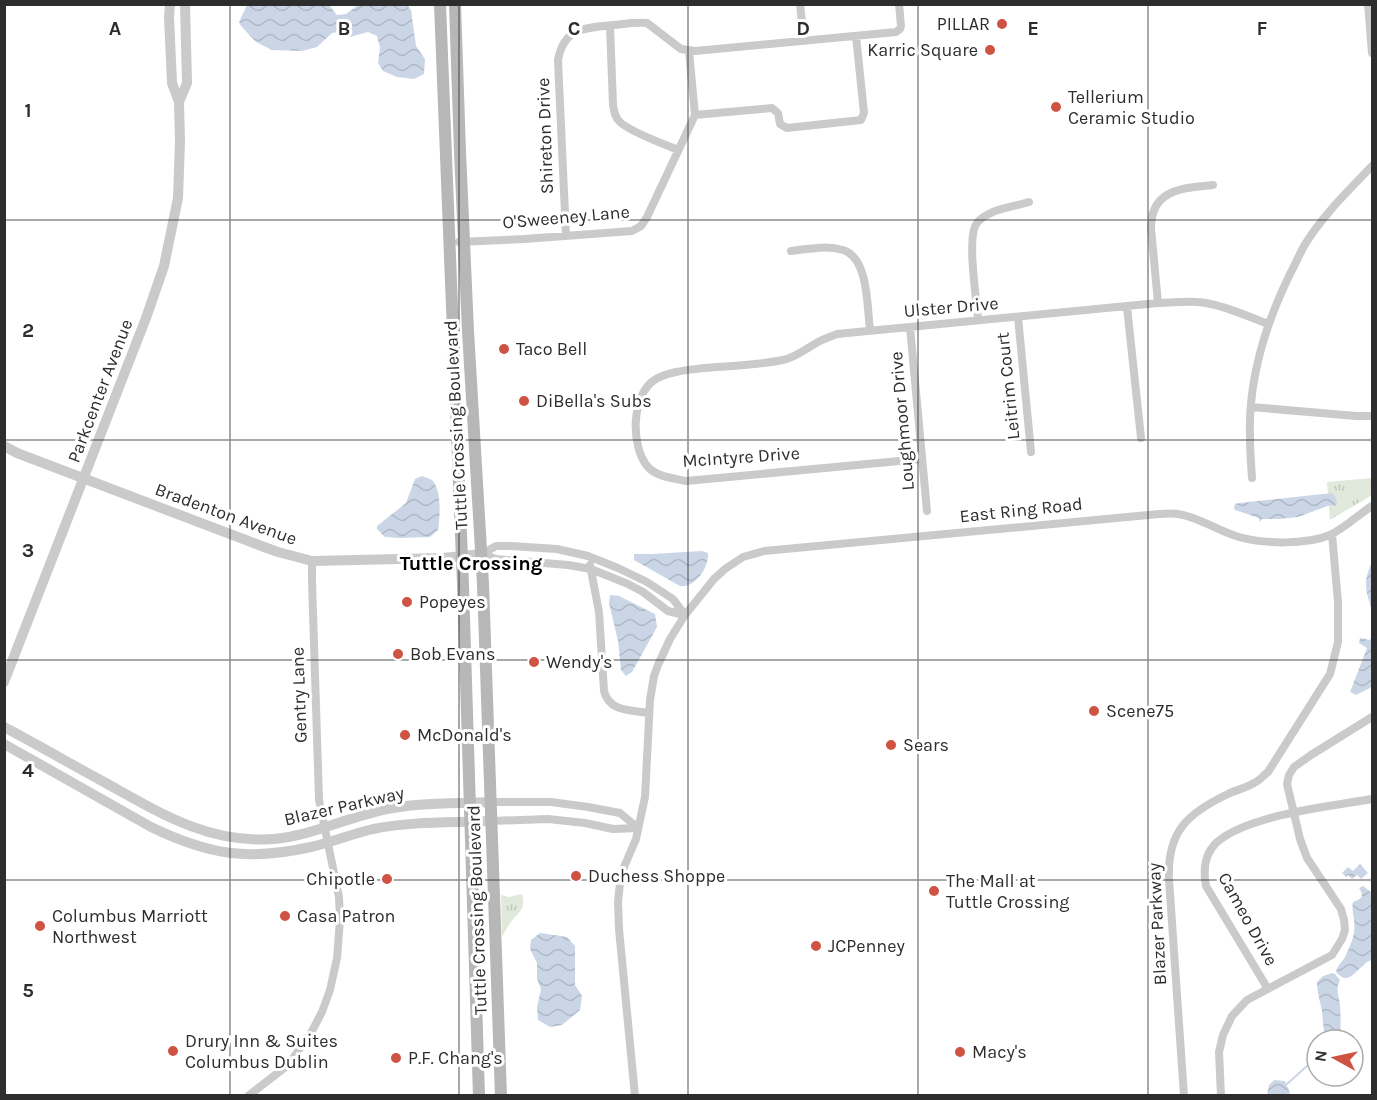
<svg xmlns="http://www.w3.org/2000/svg" width="1377" height="1100" viewBox="0 0 1377 1100" font-family="Karla,sans-serif">
<defs>
<pattern id="grass-tufts" width="24" height="20" patternUnits="userSpaceOnUse" patternTransform="scale(1.5)"><rect width="24" height="20" fill="#e0e9dc"/><path d="M3 7l-1-3M5 7V3M7 7l1-3M15 17l-1-3M17 17v-4M19 17l1-3" fill="none" stroke="#c0c8bd"/></pattern>
<pattern id="water-waves" width="16" height="10" patternUnits="userSpaceOnUse" patternTransform="scale(1.5)"><rect width="16" height="10" fill="#cad6e6"/><path d="M0 5q4-4 8 0t8 0" fill="none" stroke="#aeb8c6"/></pattern>
</defs>
<rect width="100%" height="100%" fill="#fff"/>
<!-- grass -->
<path fill="url(#grass-tufts)" d="M 1372,478 L 1372,495 L 1330,520 L 1327,482 Z
M 522,894 C 526,910 520,910 511,922 C 508,926 505,932 502,936 L 501,895 L 509,897 Z"/>
<!-- water -->
<path fill="url(#water-waves)" d="M 247,5 L 329,5 L 337,15 L 346,14 L 358,5 L 407,5 L 411,10 L 416,46 L 425,59 L 424,74 L 414,79 L 397,77 L 383,71 L 378,63 L 380,48 L 377,36 L 368,32 L 350,37 L 338,32 L 332,33 L 317,47 L 302,51 L 272,50 L 256,42 L 241,26 L 239,22 Z
M 422,476 C 425,477 430,479 432,480 C 442,490 440,517 438,530 L 430,537 L 400,538 L 385,537 L 377,529 L 377,526 L 406,503 L 415,479 Z
M 1332,493 L 1335,496 L 1337,502 L 1335,506 L 1330,505 L 1298,517 L 1279,519 L 1262,519 L 1260,522 L 1259,518 L 1235,510 L 1234,508 L 1235,504 L 1239,503 Z
M 702,551 L 708,553 C 709,567 696,588 680,586 L 634,560 L 634,554 L 652,554 Z
M 1372,562 L 1372,610 C 1365,589 1363,582 1372,562 Z
M 610,595 L 619,596 L 655,614 L 657,627 L 632,672 L 626,676 L 621,670 L 618,641 L 609,603 Z
M 1372,634 L 1372,687 L 1356,695 L 1350,692 L 1367,648 L 1359,643 L 1360,638 L 1370,640 Z
M 1360,864 L 1368,873 L 1361,879 L 1357,875 L 1352,879 L 1348,875 L 1346,877 L 1342,873 L 1348,867 L 1353,871 Z
M 1363,886 L 1371,892 L 1372,891 L 1372,960 C 1369,961 1366,962 1364,965 C 1354,972 1348,986 1336,972 C 1337,965 1343,962 1346,955 C 1349,948 1353,940 1354,932 C 1356,921 1351,912 1353,902 C 1361,899 1365,897 1359,888 Z
M 540,933 L 567,937 L 575,946 L 575,985 L 582,996 L 580,1010 L 562,1025 L 550,1027 L 538,1020 L 537,1007 L 541,989 L 537,979 L 537,963 L 530,949 L 531,940 Z
M 1332,973 L 1335,974 L 1340,980 C 1335,990 1339,995 1340,1005 C 1341,1016 1340,1028 1341,1040 L 1326,1040 C 1323,1030 1323,1021 1322,1011 C 1320,1001 1317,992 1317,982 L 1323,976 Z
M 1274,1080 L 1285,1081 L 1290,1093 L 1290,1095 L 1267,1095 L 1269,1085 Z"/>
<g fill="none" stroke-linecap="round" stroke-linejoin="round">
<!-- stream -->
<path stroke="#cad6e6" stroke-width="2" d="M 1287,1084 L 1317,1057"/>
<!-- minor -->
<path stroke="#cacaca" stroke-width="8" d="M 800,4 L 804,41
M 1368,4 L 1372,53
M 610,26 L 613,105 C 614,111 615,118 620,122 C 630,132 664,144 678,150
M 695,115 L 772,108 L 778,113 L 780,124 L 787,128 L 861,120 L 864,113 L 856,36
M 566,236 L 558,60 C 564,27 585,28 613,25 C 624,24 635,22 647,23 L 681,49 L 695,51 L 896,32 L 900,29 L 901,26 L 899,4
M 459,242 L 524,239 L 632,231 L 641,226 L 647,217 L 695,115 L 689,51
M 791,251 C 808,249 826,245 843,250 C 869,258 867,308 870,330
M 1158,303 L 1151,228 C 1151,189 1183,188 1213,185
M 1127,307 L 1141,438
M 1018,317 L 1031,452
M 978,320 C 977,301 966,236 977,223 C 988,209 1013,207 1029,202
M 910,327 L 927,511
M 1251,407 L 1356,416 L 1372,416
M 921,459 L 686,481 C 673,478 657,477 648,467 C 630,447 631,393 656,379 C 670,371 689,370 705,368 C 731,366 758,365 783,360 C 797,357 808,347 820,341 C 826,338 832,336 837,334 L 1158,303 C 1171,303 1184,301 1196,302 C 1219,303 1247,316 1268,324
M 1252,478 C 1251,464 1250,450 1250,437 C 1248,380 1265,325 1290,274 C 1295,265 1299,255 1304,246 C 1322,216 1349,190 1372,166
M 482,554 L 496,546 L 511,546 L 557,549 L 588,556 L 618,568 L 647,582 L 673,599 L 685,615
M 482,554 L 496,559 L 568,565 L 591,569 L 628,584 L 643,592 L 668,611 L 684,615
M 590,565 L 599,612 L 604,691 C 609,712 631,710 649,713
M 492,802 L 551,802 L 588,807 L 620,813 L 638,828
M 492,821 L 548,819 L 585,823 L 613,829 L 638,828
M 1268,989 L 1206,886 C 1203,870 1204,855 1216,843 C 1246,815 1332,806 1372,799
M 248,1096 L 288,1065 L 311,1033 L 322,1012 L 330,990 L 337,958 L 340,920 L 339,897 L 319,800 L 312,581 L 312,561
M 635,1096 L 619,929 L 618,902 L 620,883 L 624,867 L 636,839 L 645,797 L 650,700 L 654,676 L 658,665 L 670,639 L 685,615 L 714,579 L 725,569 L 743,557 L 764,551 L 1159,514 C 1165,514 1172,513 1178,514 C 1199,517 1218,531 1239,537 C 1264,544 1306,545 1330,535 C 1345,528 1359,514 1372,506
M 1184,1096 L 1169,879 C 1167,831 1188,813 1228,794 C 1236,790 1246,788 1254,783 C 1259,781 1264,775 1268,772 L 1330,674 L 1338,642 L 1338,602 L 1332,534
M 1221,1096 L 1219,1052 L 1223,1035 L 1232,1016 L 1247,1000 L 1332,955 L 1342,939 L 1345,930 L 1344,920 L 1341,909 L 1307,858 L 1300,839 L 1287,784 L 1289,775 L 1294,767 L 1311,755 L 1372,717"/>
<!-- tertiary -->
<path stroke="#cacaca" stroke-width="10" d="M 179,102 L 187,83 L 185,4
M 4,446 L 17,453 L 264,547 L 278,552 L 312,561 L 443,558 L 482,554
M 4,682 L 146,318 L 164,266 L 178,198 L 180,141 L 179,102 L 172,83 L 169,17 L 170,4
M 4,727 C 38,745 71,764 104,782 C 158,812 208,844 273,839 C 310,836 343,819 379,811 C 415,802 454,804 492,802
M 4,744 L 151,827 C 209,855 248,861 311,847 C 332,842 352,834 373,829 C 412,821 453,823 492,821"/>
<!-- secondary -->
<path stroke="#b7b7b7" stroke-width="12" d="M 440,4 L 463,585 L 479,1096
M 455,4 L 460,152 L 468,331 L 483,584 L 501,1096"/>
</g>
<!-- grid -->
<path fill="none" stroke="#2d2d2d" stroke-width="1.5" stroke-opacity="0.55" d="M 230,4 L 230,1096M 459,4 L 459,1096M 688,4 L 688,1096M 918,4 L 918,1096M 1148,4 L 1148,1096M 4,220 L 1372,220M 4,440 L 1372,440M 4,660 L 1372,660M 4,880 L 1372,880"/>
<!-- markers -->
<g fill="#cf5343" stroke="#fff" stroke-width="2">
<circle cx="1002" cy="24" r="6"/>
<circle cx="990" cy="50" r="6"/>
<circle cx="1056" cy="107" r="6"/>
<circle cx="504" cy="349" r="6"/>
<circle cx="524" cy="401" r="6"/>
<circle cx="407" cy="602" r="6"/>
<circle cx="398" cy="654" r="6"/>
<circle cx="534" cy="662" r="6"/>
<circle cx="1094" cy="711" r="6"/>
<circle cx="405" cy="735" r="6"/>
<circle cx="891" cy="745" r="6"/>
<circle cx="576" cy="876" r="6"/>
<circle cx="387" cy="879" r="6"/>
<circle cx="934" cy="891" r="6"/>
<circle cx="285" cy="916" r="6"/>
<circle cx="40" cy="926" r="6"/>
<circle cx="816" cy="946" r="6"/>
<circle cx="173" cy="1051" r="6"/>
<circle cx="960" cy="1052" r="6"/>
<circle cx="396" cy="1058" r="6"/>
</g>
<g text-anchor="middle" stroke-width="6" stroke-linejoin="round" paint-order="stroke">
<!-- poi labels -->
<g font-size="18" fill="#2d2d2d" stroke="#fff" text-anchor="start">
<text x="990" y="30" text-anchor="end">PILLAR</text>
<text x="978" y="56" text-anchor="end">Karric Square</text>
<text x="1068" y="103">Tellerium<tspan x="1068" dy="21">Ceramic Studio</tspan></text>
<text x="516" y="355">Taco Bell</text>
<text x="536" y="407">DiBella's Subs</text>
<text x="419" y="608">Popeyes</text>
<text x="410" y="660">Bob Evans</text>
<text x="546" y="668">Wendy's</text>
<text x="1106" y="717">Scene75</text>
<text x="417" y="741">McDonald's</text>
<text x="903" y="751">Sears</text>
<text x="588" y="882">Duchess Shoppe</text>
<text x="375" y="885" text-anchor="end">Chipotle</text>
<text x="946" y="887">The Mall at<tspan x="946" dy="21">Tuttle Crossing</tspan></text>
<text x="52" y="922">Columbus Marriott<tspan x="52" dy="21">Northwest</tspan></text>
<text x="297" y="922">Casa Patron</text>
<text x="828" y="952">JCPenney</text>
<text x="185" y="1047">Drury Inn &amp; Suites<tspan x="185" dy="21">Columbus Dublin</tspan></text>
<text x="972" y="1058">Macy's</text>
<text x="408" y="1064">P.F. Chang's</text>
</g>
<!-- street labels -->
<g font-size="18" fill="#2d2d2d" stroke="#fff">
<text transform="translate(545 136) rotate(-92)" y="6">Shireton Drive</text>
<text transform="translate(566 217) rotate(-5)" y="6">O'Sweeney Lane</text>
<text transform="translate(951 307) rotate(-5)" y="6">Ulster Drive</text>
<text transform="translate(1008 386) rotate(-96)" y="6">Leitrim Court</text>
<text transform="translate(100 391) rotate(-69)" y="6">Parkcenter Avenue</text>
<text transform="translate(902 421) rotate(-95)" y="6">Loughmoor Drive</text>
<text transform="translate(456 425) rotate(-93)" y="6">Tuttle Crossing Boulevard</text>
<text transform="translate(741 457) rotate(-4)" y="6">McIntyre Drive</text>
<text transform="translate(1021 510) rotate(-6)" y="6">East Ring Road</text>
<text transform="translate(226 514) rotate(20)" y="6">Bradenton Avenue</text>
<text transform="translate(299 695) rotate(-92)" y="6">Gentry Lane</text>
<text transform="translate(344 806) rotate(-13)" y="6">Blazer Parkway</text>
<text transform="translate(477 910) rotate(-92)" y="6">Tuttle Crossing Boulevard</text>
<text transform="translate(1248 919) rotate(61)" y="6">Cameo Drive</text>
<text transform="translate(1157 924) rotate(-93)" y="6">Blazer Parkway</text>
</g>
<!-- neighbourhood labels -->
<g font-size="20" font-weight="bold" fill="#000" stroke="#fff">
<text x="471" y="570">Tuttle Crossing</text>
</g>
</g>
<g font-size="20" text-anchor="middle" font-weight="bold" fill="#2d2d2d" stroke="#fff" stroke-width="6" stroke-linejoin="round" paint-order="stroke">
<text x="115" y="35">A</text>
<text x="344" y="35">B</text>
<text x="574" y="35">C</text>
<text x="803" y="35">D</text>
<text x="1033" y="35">E</text>
<text x="1262" y="35">F</text>
<text x="28" y="117">1</text>
<text x="28" y="337">2</text>
<text x="28" y="557">3</text>
<text x="28" y="777">4</text>
<text x="28" y="997">5</text>
</g>
<!-- border -->
<rect width="1377" height="1100" fill="none" stroke="#2d2d2d" stroke-width="12"/>
<!-- north arrow -->
<g transform="translate(1335 1058) rotate(278)"><circle r="28" fill="#ffffff" stroke="#ababab" stroke-width="1.5"/>
<path d="M0-4.5L10 22L0 15L-10 22Z" fill="#cf5343"/>
<text y="-9" font-size="16" font-weight="bold" text-anchor="middle" fill="#2d2d2d">N</text>
</g>
</svg>
